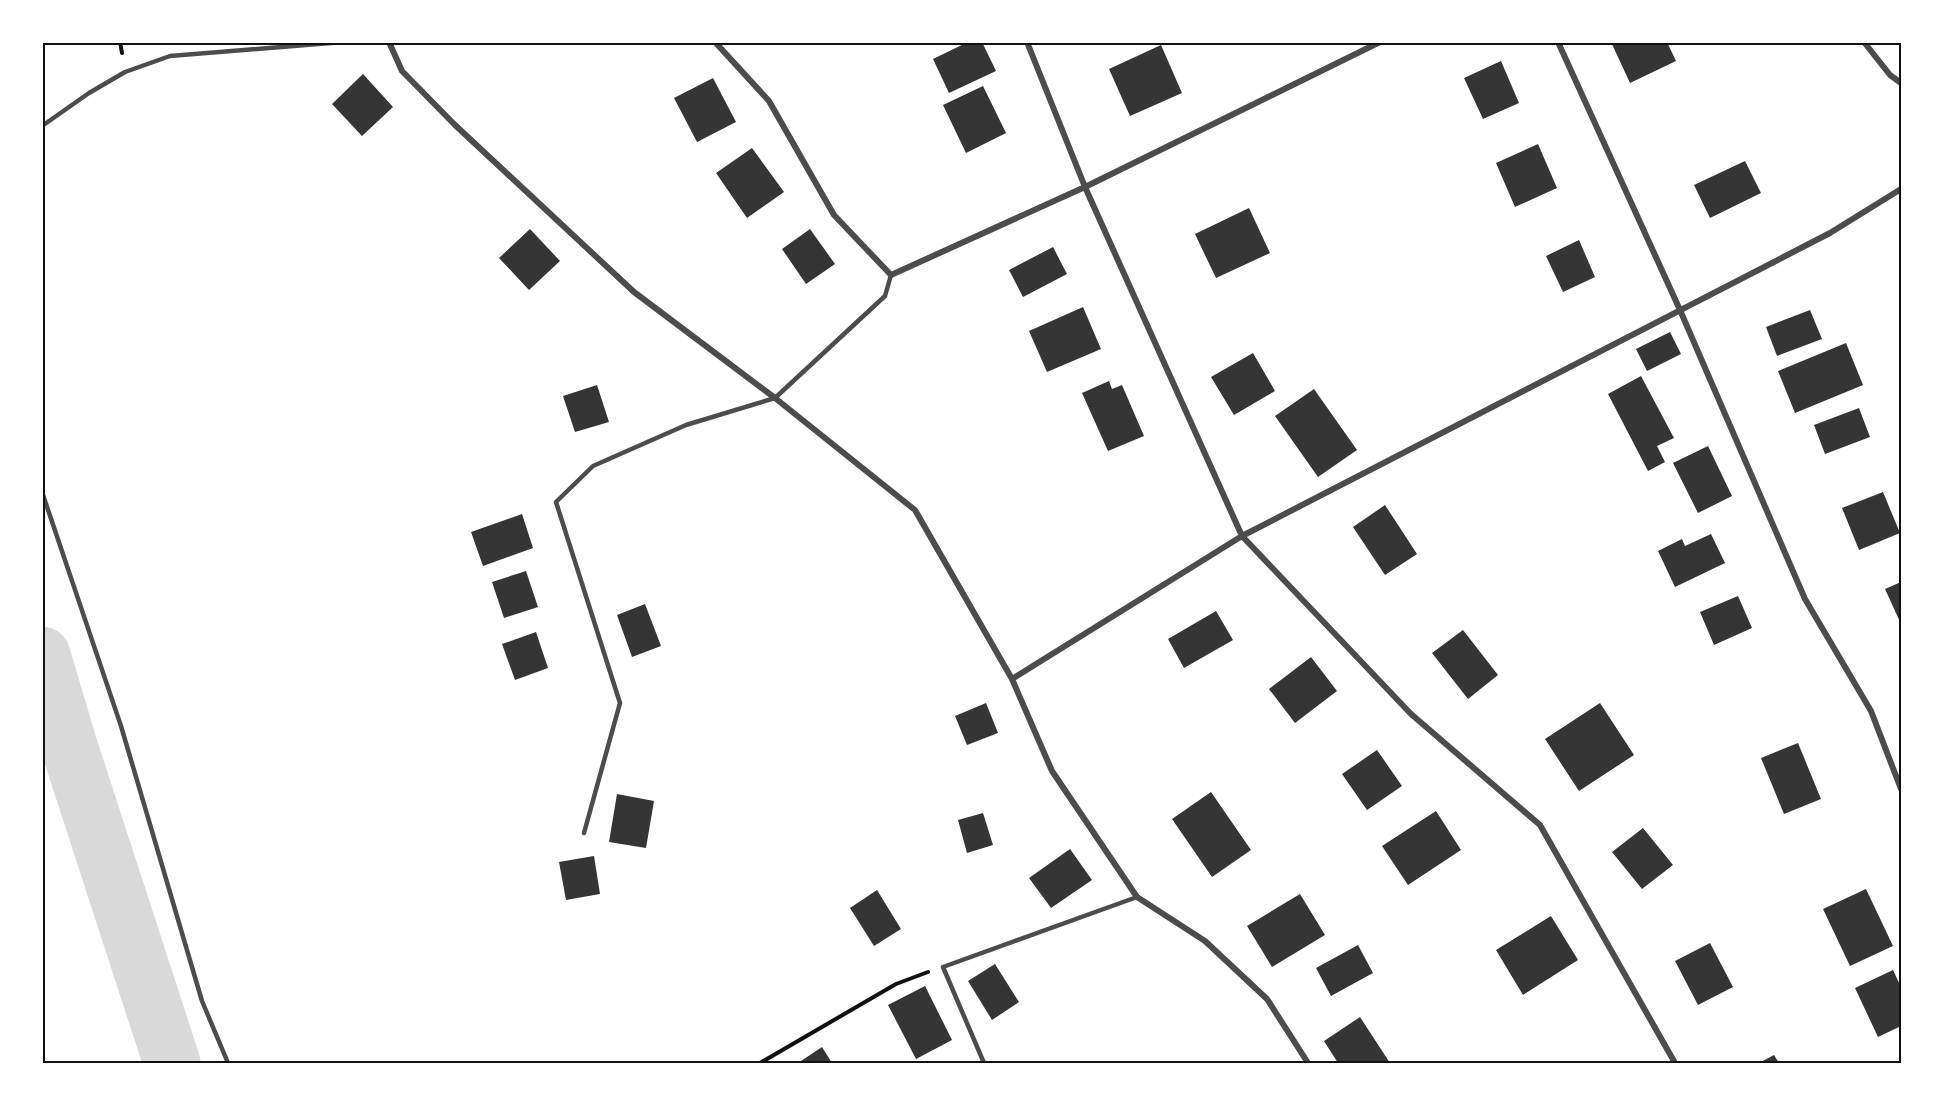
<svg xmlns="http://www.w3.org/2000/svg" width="1943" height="1105" viewBox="0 0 1943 1105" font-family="'Alegreya Sans',sans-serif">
<rect width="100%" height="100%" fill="#fff"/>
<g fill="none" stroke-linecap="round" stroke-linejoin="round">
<!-- river -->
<path stroke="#d9d9d9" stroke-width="57" d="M 42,655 L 69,746 L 172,1063"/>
</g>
<!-- building -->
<path fill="#353535" d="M 968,42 L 982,42 L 996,71 L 949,93 L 933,59 Z
M 1611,42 L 1667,42 L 1676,61 L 1630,83 Z
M 1161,45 L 1182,93 L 1130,116 L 1109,69 Z
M 1501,61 L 1519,103 L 1483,119 L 1464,78 Z
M 363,74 L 393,107 L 362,136 L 332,104 Z
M 713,78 L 736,122 L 697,142 L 674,98 Z
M 983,86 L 1006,133 L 966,153 L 943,105 Z
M 1538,144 L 1557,188 L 1515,207 L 1496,163 Z
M 752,148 L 784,192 L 747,218 L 716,173 Z
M 1745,161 L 1761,193 L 1710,218 L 1694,185 Z
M 1249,208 L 1270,253 L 1216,278 L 1195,234 Z
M 530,229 L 560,261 L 529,290 L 499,258 Z
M 810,229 L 835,264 L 806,284 L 782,249 Z
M 1579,240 L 1595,277 L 1563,292 L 1546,256 Z
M 1053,247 L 1067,274 L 1023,297 L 1009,270 Z
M 1083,307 L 1101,349 L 1047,372 L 1029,331 Z
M 1810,310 L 1822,339 L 1777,356 L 1766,327 Z
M 1670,332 L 1681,354 L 1647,371 L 1636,349 Z
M 1846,343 L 1863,385 L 1795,413 L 1778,371 Z
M 1253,353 L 1275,391 L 1234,415 L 1211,377 Z
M 1641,376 L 1674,438 L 1657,446 L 1665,462 L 1648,471 L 1608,394 Z
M 1109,381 L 1112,389 L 1122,385 L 1144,436 L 1108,451 L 1082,393 Z
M 597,385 L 609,422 L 575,432 L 563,396 Z
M 1314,389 L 1357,450 L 1318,477 L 1275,416 Z
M 1859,408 L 1870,437 L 1825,454 L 1814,425 Z
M 1708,446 L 1732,496 L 1698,513 L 1673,463 Z
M 1883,492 L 1900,533 L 1859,550 L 1842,508 Z
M 1385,505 L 1417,554 L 1385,575 L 1353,527 Z
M 522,514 L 533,548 L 483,566 L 471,532 Z
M 1711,534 L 1725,563 L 1675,587 L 1658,551 L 1682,539 L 1685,546 Z
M 526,571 L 538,607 L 504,618 L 492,582 Z
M 1901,582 L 1901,624 L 1885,589 Z
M 1738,596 L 1752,628 L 1714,645 L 1700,612 Z
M 645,604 L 661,646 L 632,657 L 617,615 Z
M 1216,611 L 1233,640 L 1184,668 L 1168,639 Z
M 1463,630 L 1498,675 L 1468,699 L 1432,653 Z
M 536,632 L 548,668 L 515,680 L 502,644 Z
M 1311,657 L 1337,691 L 1295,723 L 1269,689 Z
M 986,703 L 998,733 L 967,745 L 955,716 Z
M 1600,703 L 1634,755 L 1579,791 L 1545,739 Z
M 1798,743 L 1821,799 L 1784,814 L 1761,758 Z
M 1377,750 L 1402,786 L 1367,810 L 1342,774 Z
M 1211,792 L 1251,850 L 1212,877 L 1172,819 Z
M 617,794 L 654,801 L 646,848 L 609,842 Z
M 1436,811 L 1461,850 L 1408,885 L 1382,846 Z
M 983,813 L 993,845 L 967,853 L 958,820 Z
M 1643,828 L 1673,865 L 1642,889 L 1612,852 Z
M 1070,849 L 1092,880 L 1051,908 L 1029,878 Z
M 594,856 L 600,894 L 566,900 L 559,862 Z
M 1866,889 L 1893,946 L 1850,966 L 1823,909 Z
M 877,890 L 901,929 L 874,946 L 850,908 Z
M 1300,894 L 1325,935 L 1272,967 L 1247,926 Z
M 1551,916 L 1578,960 L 1523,995 L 1496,950 Z
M 1710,943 L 1733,987 L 1698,1005 L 1675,961 Z
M 1358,945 L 1373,973 L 1331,996 L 1316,968 Z
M 995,964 L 1019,1002 L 992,1020 L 968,981 Z
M 1893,970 L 1901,987 L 1901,1026 L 1878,1037 L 1855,988 Z
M 925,986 L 952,1040 L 916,1059 L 888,1005 Z
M 1360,1017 L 1390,1063 L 1338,1063 L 1324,1041 Z
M 822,1047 L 832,1063 L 798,1063 Z
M 1774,1055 L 1779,1063 L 1759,1063 Z"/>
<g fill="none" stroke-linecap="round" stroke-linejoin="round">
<!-- path -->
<path stroke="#111" stroke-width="4" d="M 120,42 L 122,53
M 760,1063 L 896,984 L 928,972"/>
<!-- service -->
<path stroke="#4c4c4c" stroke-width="4.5" d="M 42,126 L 89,93 L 125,72 L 170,56 L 343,42
M 42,492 L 121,726 L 202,1001 L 228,1063
M 584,833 L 620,703 L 556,502 L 593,466 L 686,425 L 775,398 L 885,296 L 891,275
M 984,1063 L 943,967 L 1137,897"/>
<!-- minor -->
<path stroke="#4c4c4c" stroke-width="6" d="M 389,42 L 402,71 L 455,125 L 634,292 L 775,398 L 915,510 L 1012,679 L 1052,771 L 1137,897 L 1205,941 L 1267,999 L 1308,1063
M 715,42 L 769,101 L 834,215 L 891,275 L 1085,187 L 1380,42
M 1027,42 L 1085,187 L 1242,536 L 1411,714 L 1540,825 L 1675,1063
M 1558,42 L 1680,310 L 1805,599 L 1871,711 L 1901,789
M 1864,42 L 1890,75 L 1901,83
M 1012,679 L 1242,536 L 1830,233 L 1901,189"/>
</g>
<!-- border -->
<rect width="1943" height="1105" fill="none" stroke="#ffffff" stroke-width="87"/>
<rect x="44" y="44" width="1856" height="1018" fill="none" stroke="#111" stroke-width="2"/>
</svg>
